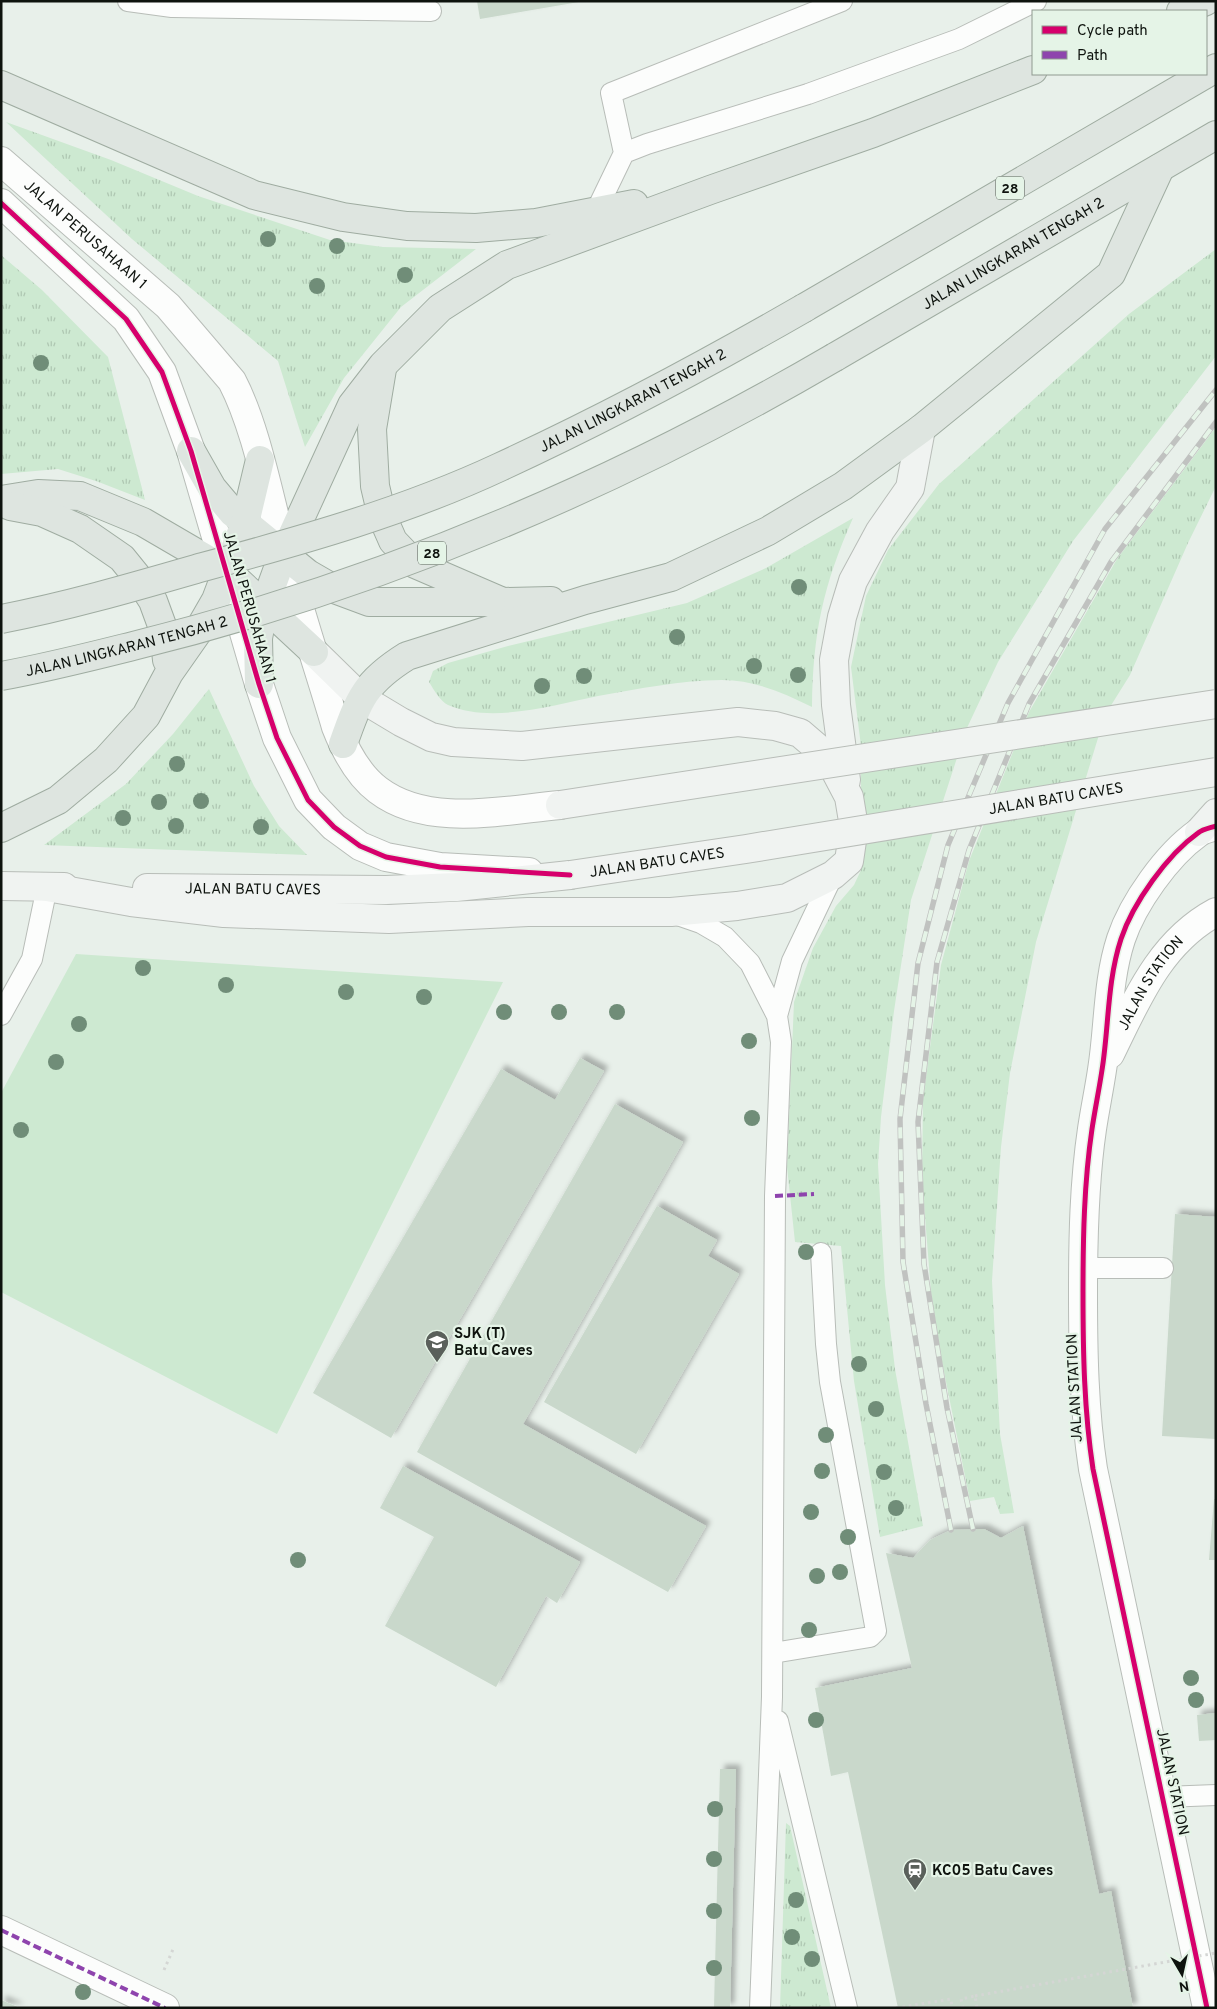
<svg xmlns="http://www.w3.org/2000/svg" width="1217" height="2009" viewBox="0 0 1217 2009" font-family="Overpass,sans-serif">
<defs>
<pattern id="grass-tufts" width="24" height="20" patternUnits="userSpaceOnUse" patternTransform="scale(1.25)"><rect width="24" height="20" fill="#cde9d1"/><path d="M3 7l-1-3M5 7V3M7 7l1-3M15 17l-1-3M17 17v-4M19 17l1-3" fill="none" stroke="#afc7b2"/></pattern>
<filter id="shadow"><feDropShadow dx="4.5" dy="-4.5" stdDeviation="2.5" flood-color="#0004"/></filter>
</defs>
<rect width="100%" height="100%" fill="#e8f0ea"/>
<!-- grass -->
<path fill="url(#grass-tufts)" d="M 6,122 L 111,160 L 198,196 L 330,240 L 383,247 L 476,249 L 401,307 L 344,378 L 305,447 L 278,361 L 132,239 Z
M 1216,249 L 1216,356 L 1073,541 L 998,662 L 966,730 L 911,900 L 894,1011 L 881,1117 L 878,1164 L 885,1285 L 895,1369 L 923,1526 L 880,1537 L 854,1381 L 841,1246 L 795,1242 L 787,1167 L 794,1002 L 813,948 L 836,906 L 854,885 L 861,870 L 861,746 L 851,667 L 866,596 L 888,550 L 939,484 L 1129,314 Z
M 1,255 L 42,290 L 108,357 L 145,500 L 96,481 L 58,469 L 1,474 Z
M 1216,427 L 1216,486 L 1188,543 L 1130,675 L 1105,715 L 1036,942 L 1010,1073 L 1001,1147 L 992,1281 L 1000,1434 L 1014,1513 L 1000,1514 L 994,1497 L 970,1501 L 941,1357 L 931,1292 L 922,1179 L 923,1100 L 941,965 L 969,861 L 1029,712 L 1117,559 Z
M 853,518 C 823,586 813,632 812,707 C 784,693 754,680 722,680 C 681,680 639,689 598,696 C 553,705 492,724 448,705 C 440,701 434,690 429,682 L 433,671 L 448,663 L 508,646 L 687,603 L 766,568 Z
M 209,689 L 254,786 L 279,826 L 307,855 L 44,845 L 126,784 L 173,734 Z
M 786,1823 L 790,1826 L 831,2008 L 780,2008 Z"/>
<!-- pitch -->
<path fill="#cde9d1" d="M 76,954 L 503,982 L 277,1434 L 1,1292 L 1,1093 Z"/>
<!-- building -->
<path fill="#c9d8cb" filter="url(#shadow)" d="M 477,1 L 579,1 L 579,2 L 480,19 Z
M 580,1058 L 604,1071 L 391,1438 L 313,1393 L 501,1069 L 555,1100 Z
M 615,1104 L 683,1142 L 523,1424 L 706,1526 L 668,1592 L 417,1452 Z
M 657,1206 L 717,1240 L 708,1256 L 739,1274 L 636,1454 L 544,1402 Z
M 1175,1214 L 1216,1217 L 1216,1439 L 1162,1436 Z
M 403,1466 L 580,1562 L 557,1603 L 546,1596 L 496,1687 L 385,1626 L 434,1537 L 380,1508 Z
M 1214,1499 L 1216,1499 L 1216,1560 L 1209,1560 Z
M 1023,1526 L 1099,1894 L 1111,1891 L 1133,2008 L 898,2008 L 848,1772 L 831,1776 L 815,1688 L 912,1668 L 886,1553 L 913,1558 L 930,1540 L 951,1530 L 984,1529 L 1001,1538 Z
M 1216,1713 L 1216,1740 L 1199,1741 L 1197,1715 Z
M 720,1769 L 736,1769 L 730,2008 L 714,2008 Z
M 1,2000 L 20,2008 L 1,2008 Z"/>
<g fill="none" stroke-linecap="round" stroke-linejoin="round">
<!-- service casing -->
<g stroke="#b8bdb8" stroke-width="22">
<path id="service" d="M 128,1 L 172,7 L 431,11
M 624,153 L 611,93 L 842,1
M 596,211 L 624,153 L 647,144 L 808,94 L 959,39 L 1036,1
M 675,914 L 701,923 L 725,937 L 750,963 L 777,1016 L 781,1042 L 775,1196 L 772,1697 L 760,2008
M 1,1015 L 32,959 L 47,887
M 777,1016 L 792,961 L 833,875
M 1083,1268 L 1163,1268
M 773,1653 L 870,1637 L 876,1631 L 830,1382 L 826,1344 L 821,1253
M 778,1721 L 847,2008
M 1164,1797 L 1216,1795"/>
</g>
<!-- pedestrian casing -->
<g stroke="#b8bdb8" stroke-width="30">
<path id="pedestrian" d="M 1,1930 L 165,2008"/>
</g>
<!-- tertiary casing -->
<g stroke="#b8bdb8" stroke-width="30">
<g id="tertiary">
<path id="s1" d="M 1,161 L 168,306 L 232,381 C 257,429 269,499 284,552 C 299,611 319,669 336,727 C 345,750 358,775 378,790 C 428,828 503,810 560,805"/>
<path d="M 1,203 L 126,319 L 162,372 L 191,451 L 259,684 L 277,738 L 308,800 L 334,827 L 360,846 L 386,857 L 440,867 L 529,872"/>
<path id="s2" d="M 1110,1054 C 1137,999 1160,942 1216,912"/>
<path d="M 1207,2008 L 1093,1469 C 1084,1410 1083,1352 1083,1292 C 1083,1238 1084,1183 1092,1129 C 1095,1109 1099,1090 1102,1070 C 1109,1026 1107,982 1121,939 C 1133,903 1167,855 1198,833 C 1203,829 1210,828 1216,826"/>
</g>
</g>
<!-- secondary casing -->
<g stroke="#b8bdb8" stroke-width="30">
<g id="secondary">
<path d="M 846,780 L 836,705 L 834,660 L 842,617 L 853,581 L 880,531 L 910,488 L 921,429"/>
<path d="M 1199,832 L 1216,813"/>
<path d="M 1,886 L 64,887"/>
<path d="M 47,887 L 131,902 L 224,913 L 389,919 L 528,912 L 671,912 L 737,906 L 787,898 L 833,875 L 849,861 L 854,827 L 849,797 L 828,757 L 800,733 L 775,726 L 738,722 L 522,746 L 453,742 L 431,737 L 401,722 L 361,698 L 314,652"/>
<path id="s3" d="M 147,888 L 386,890 L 456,887 L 570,875"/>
</g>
</g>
<!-- trunk casing -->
<g stroke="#9faca1" stroke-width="30">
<g id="trunk">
<path d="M 1181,11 L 1206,1"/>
<path d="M 1,85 L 254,195 L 343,217 L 407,226 L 476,228 L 536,223 L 634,204"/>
<path d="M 804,308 L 1216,68"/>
<path id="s4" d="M 835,357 L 1216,135"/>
<path d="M 382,369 L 372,429 L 375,486 L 382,516 L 393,541 L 415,564 L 503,602 L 551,601"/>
<path d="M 191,451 L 212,488 L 233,513 L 308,574 L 334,589 L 369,602 L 491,602"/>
<path d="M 1,500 L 38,494 L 80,496 L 143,522 L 227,571 L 314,652"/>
<path d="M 10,506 L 42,512 L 80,529 L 122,558 L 139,579 L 153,601 L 164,631 L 167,660"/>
<path d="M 259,684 L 258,638 L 264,607 L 281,560 L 352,405 L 383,365 L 440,308 L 507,265 L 710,190 L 873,133 L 1033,70"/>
<path d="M 343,744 C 359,699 365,682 407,656 L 585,600 L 671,577 L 768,531 L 843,486 L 921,429 L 1111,274 L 1160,168"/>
<path d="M 1,828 L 58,800 L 106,760 L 146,716 L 169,673 L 197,633 L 216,600 L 245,523 L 260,460"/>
</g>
</g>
<!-- path -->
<path stroke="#d4d6d4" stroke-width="3" stroke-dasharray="2.5 4" stroke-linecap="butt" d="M 164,1970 L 174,1947
M 896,2008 L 951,1999 L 952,2008
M 963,2008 L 961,1999 L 975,1996 L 977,2008"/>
<!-- service -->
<use href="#service" stroke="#fcfdfc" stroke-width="20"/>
<!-- pedestrian -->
<use href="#pedestrian" stroke="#fcfdfc" stroke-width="28"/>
<!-- tertiary -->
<use href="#tertiary" stroke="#fcfdfc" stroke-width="28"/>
<!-- secondary -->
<use href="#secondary" stroke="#f0f3f1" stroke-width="28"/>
<!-- trunk -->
<use href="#trunk" stroke="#dee5e0" stroke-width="28"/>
<!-- rail casing -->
<g stroke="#c0c2c0" stroke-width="5.5">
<path id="rail" d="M 973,1529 L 947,1408 L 924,1264 L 918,1122 L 937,962 L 969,850 L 1029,704 L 1111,562 L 1216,422
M 951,1530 L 926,1404 L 903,1262 L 900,1119 L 918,963 L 948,845 L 1008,703 L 1105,529 L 1216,390"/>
</g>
<!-- rail -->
<use href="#rail" stroke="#e5f4e7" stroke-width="4" stroke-dasharray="11" stroke-linecap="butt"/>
<!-- secondary-bridge casing -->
<g stroke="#b8bdb8" stroke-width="30" stroke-linecap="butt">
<g id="secondary-bridge">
<path d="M 560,805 L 1216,704"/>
<path id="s5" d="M 570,875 L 746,849 L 1216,772"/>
</g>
</g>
<!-- trunk-bridge casing -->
<g stroke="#9faca1" stroke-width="30" stroke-linecap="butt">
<g id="trunk-bridge">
<path id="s6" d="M 1,619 C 69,606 137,586 203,567 C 303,540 406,511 500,467 C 604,419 705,365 804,308"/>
<path id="s7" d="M 1,676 C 46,668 89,657 133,646 C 380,585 616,485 835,357"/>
</g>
</g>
<!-- path-bridge -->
<path stroke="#d4d6d4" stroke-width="3" stroke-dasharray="2.5 4" stroke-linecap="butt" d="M 975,1996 L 1216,1953"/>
<!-- secondary-bridge -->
<use href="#secondary-bridge" stroke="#f0f3f1" stroke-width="28"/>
<!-- trunk-bridge -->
<use href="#trunk-bridge" stroke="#dee5e0" stroke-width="28"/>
<!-- quiet -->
<path stroke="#8e44ad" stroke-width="4" stroke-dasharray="8 4" stroke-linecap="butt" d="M 775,1196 L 814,1194
M 1,1930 L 165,2008"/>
<!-- cycleway casing -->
<g stroke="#e5f4e7" stroke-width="8">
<path id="cycleway" d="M 1,203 L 126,319 L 162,372 L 191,451 L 259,684 L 277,738 L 308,800 L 334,827 L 360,846 L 386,857 L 440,867 L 570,875
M 1207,2008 L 1093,1469 C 1084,1410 1083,1352 1083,1292 C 1083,1238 1084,1183 1092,1129 C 1095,1109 1099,1090 1102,1070 C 1109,1026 1107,982 1121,939 C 1133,903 1167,855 1198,833 C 1203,829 1210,828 1216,826"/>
</g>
<!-- cycleway -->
<use href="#cycleway" stroke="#d6006c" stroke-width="5"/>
</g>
<!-- trees -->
<g fill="#708d78">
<circle cx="268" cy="239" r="8"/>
<circle cx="337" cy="246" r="8"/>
<circle cx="405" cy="275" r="8"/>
<circle cx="317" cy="286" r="8"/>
<circle cx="41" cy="363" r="8"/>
<circle cx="799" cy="587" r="8"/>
<circle cx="677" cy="637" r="8"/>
<circle cx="754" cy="666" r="8"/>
<circle cx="798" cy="675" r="8"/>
<circle cx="584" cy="676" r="8"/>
<circle cx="542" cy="686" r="8"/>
<circle cx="177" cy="764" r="8"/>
<circle cx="201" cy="801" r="8"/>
<circle cx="159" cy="802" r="8"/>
<circle cx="123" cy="818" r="8"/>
<circle cx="176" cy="826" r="8"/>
<circle cx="261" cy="827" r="8"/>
<circle cx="143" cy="968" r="8"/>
<circle cx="226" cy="985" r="8"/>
<circle cx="346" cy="992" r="8"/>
<circle cx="424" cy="997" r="8"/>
<circle cx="504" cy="1012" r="8"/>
<circle cx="559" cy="1012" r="8"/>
<circle cx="617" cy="1012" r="8"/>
<circle cx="79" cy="1024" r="8"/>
<circle cx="749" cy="1041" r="8"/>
<circle cx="56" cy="1062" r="8"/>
<circle cx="752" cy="1118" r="8"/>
<circle cx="21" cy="1130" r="8"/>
<circle cx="806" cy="1252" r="8"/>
<circle cx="859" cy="1364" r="8"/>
<circle cx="876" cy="1409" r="8"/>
<circle cx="826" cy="1435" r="8"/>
<circle cx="822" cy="1471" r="8"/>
<circle cx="884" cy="1472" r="8"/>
<circle cx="896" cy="1508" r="8"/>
<circle cx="811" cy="1512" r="8"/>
<circle cx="848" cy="1537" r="8"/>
<circle cx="298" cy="1560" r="8"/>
<circle cx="840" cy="1572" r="8"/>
<circle cx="817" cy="1576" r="8"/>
<circle cx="809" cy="1630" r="8"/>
<circle cx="1191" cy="1678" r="8"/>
<circle cx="1196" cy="1700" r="8"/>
<circle cx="816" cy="1720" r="8"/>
<circle cx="715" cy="1809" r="8"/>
<circle cx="714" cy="1859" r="8"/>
<circle cx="796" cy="1900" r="8"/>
<circle cx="714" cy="1911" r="8"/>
<circle cx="792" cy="1937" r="8"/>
<circle cx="812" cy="1959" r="8"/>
<circle cx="714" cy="1968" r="8"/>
<circle cx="83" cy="1992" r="8"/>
</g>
<!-- icons -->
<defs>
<g id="school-pin" transform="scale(1.25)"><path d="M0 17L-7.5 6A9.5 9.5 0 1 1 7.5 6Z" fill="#5a605b" stroke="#e5f4e7"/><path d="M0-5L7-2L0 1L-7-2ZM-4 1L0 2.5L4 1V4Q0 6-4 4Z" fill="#fff"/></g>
<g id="station-pin" transform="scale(1.25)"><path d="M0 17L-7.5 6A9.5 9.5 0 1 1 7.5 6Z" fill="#5a605b" stroke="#e5f4e7"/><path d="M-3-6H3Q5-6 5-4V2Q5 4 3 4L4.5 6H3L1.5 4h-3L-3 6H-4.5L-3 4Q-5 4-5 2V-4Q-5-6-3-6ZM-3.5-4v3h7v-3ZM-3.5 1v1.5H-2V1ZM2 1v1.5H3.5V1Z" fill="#fff"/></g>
</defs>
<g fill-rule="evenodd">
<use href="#school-pin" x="437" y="1342"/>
<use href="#station-pin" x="915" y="1870"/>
</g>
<g text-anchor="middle" stroke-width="4.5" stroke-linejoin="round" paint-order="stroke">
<!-- shield labels -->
<g fill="#e5f4e7" stroke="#4e564f" stroke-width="1">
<rect x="996" y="176.5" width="28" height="23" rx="4"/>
<rect x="418" y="541.5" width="28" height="23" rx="4"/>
</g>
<g font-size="14" font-weight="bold" fill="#0e130e">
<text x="1010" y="193">28</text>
<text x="432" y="558">28</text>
</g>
<!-- street labels -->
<g font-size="15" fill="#0e130e" stroke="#e5f4e7">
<text dy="5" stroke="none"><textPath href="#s1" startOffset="112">JALAN PERUSAHAAN 1</textPath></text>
<text dy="5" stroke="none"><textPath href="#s4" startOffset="206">JALAN LINGKARAN TENGAH 2</textPath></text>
<text dy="5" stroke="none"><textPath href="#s6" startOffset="671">JALAN LINGKARAN TENGAH 2</textPath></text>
<text transform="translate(250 607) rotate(74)" y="5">JALAN PERUSAHAAN 1</text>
<text dy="5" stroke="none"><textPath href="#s7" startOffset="129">JALAN LINGKARAN TENGAH 2</textPath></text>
<text dy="5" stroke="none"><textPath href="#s5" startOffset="492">JALAN BATU CAVES</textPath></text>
<text dy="5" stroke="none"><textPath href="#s5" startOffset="88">JALAN BATU CAVES</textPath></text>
<text dy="5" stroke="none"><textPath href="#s3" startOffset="106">JALAN BATU CAVES</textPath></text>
<text dy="5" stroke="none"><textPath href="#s2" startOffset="82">JALAN STATION</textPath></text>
<text transform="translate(1074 1388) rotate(-93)" y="5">JALAN STATION</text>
<text transform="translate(1173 1782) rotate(78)" y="5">JALAN STATION</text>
</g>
<!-- poi labels -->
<g font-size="15" font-weight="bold" fill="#0e130e" stroke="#e5f4e7" text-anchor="start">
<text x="454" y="1338">SJK (T)<tspan x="454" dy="17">Batu Caves</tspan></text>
<text x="932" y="1875">KC05 Batu Caves</text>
</g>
</g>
<!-- border -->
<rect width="1217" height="2009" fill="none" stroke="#0e130e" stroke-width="5"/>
<!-- legend -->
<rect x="1032" y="10" width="175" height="65" fill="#e5f4e7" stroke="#8f9a90"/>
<rect x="1042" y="26" width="25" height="8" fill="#d6006c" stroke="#8f9a90"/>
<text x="1077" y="35" font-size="15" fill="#0e130e">Cycle path</text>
<rect x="1042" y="51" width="25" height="8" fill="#8e44ad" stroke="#8f9a90"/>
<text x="1077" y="60" font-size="15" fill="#0e130e">Path</text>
<!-- north arrow -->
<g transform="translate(1182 1974) rotate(171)" stroke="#e5f4e7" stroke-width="4" paint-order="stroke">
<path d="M0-4L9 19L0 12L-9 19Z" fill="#0e130e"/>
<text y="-8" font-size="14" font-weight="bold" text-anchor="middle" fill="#0e130e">N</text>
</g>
</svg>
